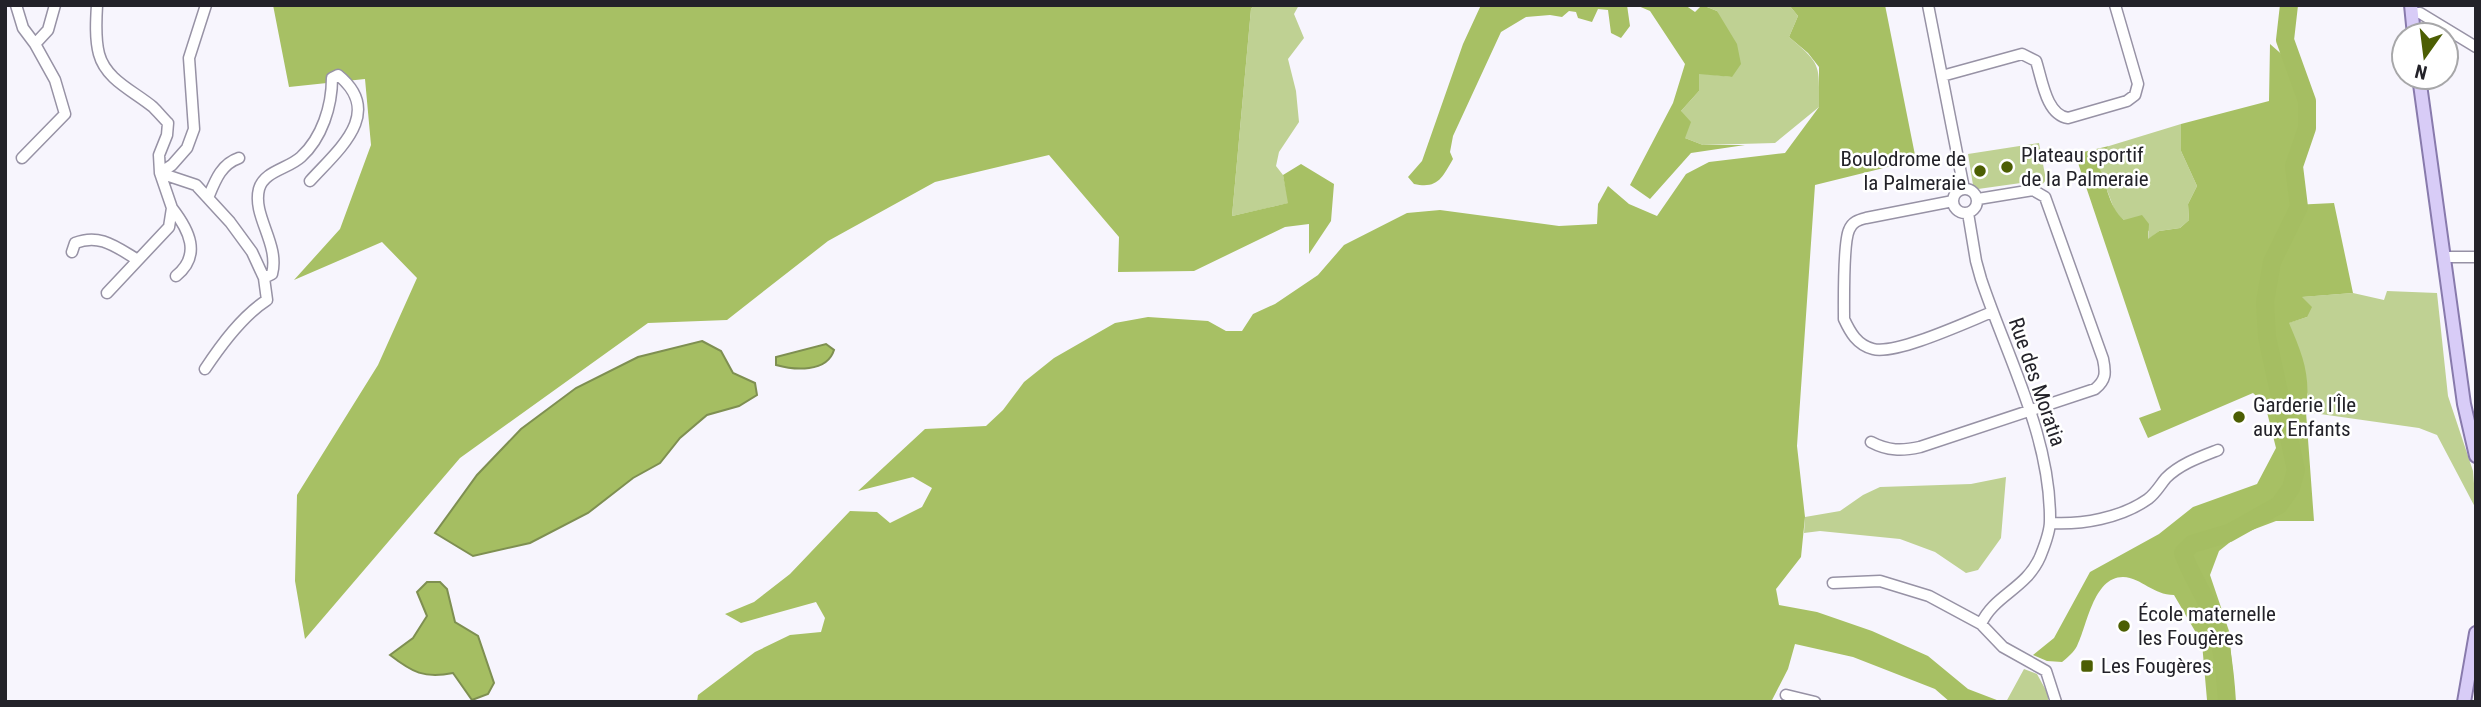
<svg xmlns="http://www.w3.org/2000/svg" width="2481" height="707" viewBox="0 0 2481 707" font-family="'Roboto Condensed',sans-serif">
<rect width="100%" height="100%" fill="#f7f5fd"/>
<!-- green -->
<path fill="#bfd193" d="M 1254,5 L 1299,5 L 1294,14 L 1304,38 L 1288,59 L 1296,91 L 1299,122 L 1279,152 L 1276,166 L 1283,175 L 1289,203 L 1232,216 L 1251,9 Z
M 1702,5 L 1789,5 L 1798,16 L 1789,37 C 1822,65 1819,64 1819,107 L 1775,143 L 1703,145 L 1685,138 L 1681,111 L 1699,91 L 1698,73 L 1732,77 L 1717,11 Z
M 2181,124 L 2181,151 L 2197,186 L 2188,204 L 2189,220 L 2180,228 L 2159,231 L 2148,240 L 2149,231 L 2124,220 L 2116,214 L 2096,161 L 2109,146 Z
M 2039,143 L 2046,180 L 2041,186 L 2028,182 L 1978,189 L 1973,185 L 1968,154 Z
M 2387,291 L 2437,293 L 2448,396 L 2473,471 L 2476,509 L 2437,435 L 2419,428 L 2306,412 L 2308,396 L 2288,323 L 2307,317 L 2301,297 L 2353,293 L 2384,300 Z
M 2006,477 L 2001,538 L 1978,570 L 1966,573 L 1935,552 L 1900,539 L 1820,531 L 1804,533 L 1805,517 L 1840,511 L 1863,495 L 1880,487 L 1971,484 Z
M 2024,669 L 2037,674 L 2048,694 L 2048,702 L 2006,702 Z"/>
<!-- forest -->
<path fill="#a7c064" d="M 273,5 L 1254,5 L 1251,9 L 1232,216 L 1288,203 L 1283,175 L 1301,164 L 1334,184 L 1331,221 L 1309,254 L 1309,224 L 1285,227 L 1194,271 L 1118,272 L 1119,237 L 1049,155 L 935,182 L 828,241 L 727,320 L 648,323 L 460,458 L 305,639 L 295,581 L 297,495 L 378,365 L 417,278 L 382,242 L 294,280 L 340,229 L 371,145 L 365,79 L 289,87 Z
M 1481,5 L 1627,5 L 1630,26 L 1621,38 L 1611,33 L 1608,10 L 1598,9 L 1592,22 L 1578,18 L 1576,12 L 1569,11 L 1562,17 L 1550,15 L 1526,17 L 1501,32 L 1453,136 L 1450,152 L 1453,159 C 1442,178 1438,189 1414,184 L 1408,177 L 1422,161 L 1463,44 Z
M 1636,5 L 1685,5 L 1695,12 L 1702,5 L 1717,11 L 1737,44 L 1741,64 L 1732,77 L 1699,74 L 1699,91 L 1681,111 L 1691,122 L 1685,138 L 1703,145 L 1745,145 L 1691,153 L 1650,199 L 1630,185 L 1673,103 L 1685,64 L 1650,11 Z
M 1789,5 L 1885,5 L 1916,160 L 1815,185 L 1797,446 L 1805,517 L 1801,557 L 1776,589 L 1779,605 L 1817,612 L 1872,631 L 1928,656 L 1968,689 L 2002,702 L 1950,702 L 1935,689 L 1853,657 L 1795,644 L 1788,669 L 1771,702 L 697,702 L 698,695 L 755,652 L 790,635 L 821,632 L 825,618 L 816,602 L 741,623 L 725,614 L 754,602 L 790,574 L 850,511 L 877,512 L 890,523 L 922,507 L 932,488 L 913,477 L 858,491 L 925,429 L 986,426 L 1003,410 L 1024,382 L 1054,358 L 1115,323 L 1148,317 L 1208,321 L 1226,331 L 1242,331 L 1253,314 L 1275,304 L 1318,275 L 1344,245 L 1407,213 L 1440,210 L 1559,226 L 1597,224 L 1598,204 L 1608,186 L 1629,204 L 1657,216 L 1686,174 L 1709,162 L 1785,153 L 1819,107 L 1819,67 L 1808,53 L 1789,37 L 1798,16 Z
M 2270,44 L 2286,58 L 2303,103 L 2300,133 L 2290,169 L 2293,205 L 2334,203 L 2353,293 L 2302,297 L 2312,307 L 2307,317 L 2289,323 C 2303,356 2311,375 2306,412 L 2314,521 L 2276,521 L 2239,535 L 2219,551 L 2210,575 L 2229,631 L 2235,696 L 2235,702 L 2204,702 L 2207,700 L 2202,643 L 2174,595 C 2153,595 2142,578 2123,577 C 2093,577 2087,627 2077,646 C 2074,652 2067,658 2062,662 L 2047,661 L 2033,655 L 2054,638 L 2090,572 L 2159,534 L 2193,507 L 2257,484 L 2276,448 L 2265,404 L 2253,393 L 2148,438 L 2139,418 L 2161,410 L 2075,154 L 2109,146 L 2096,161 C 2107,180 2107,206 2124,220 L 2142,215 L 2149,224 L 2148,239 L 2159,231 L 2180,228 L 2189,220 L 2188,204 L 2197,186 L 2181,151 L 2181,124 L 2269,101 Z"/>
<!-- water -->
<path fill="#a5be62" stroke="#7e8f51" stroke-width="2" d="M 702,341 L 721,351 L 733,373 L 755,383 L 757,395 L 739,406 L 707,415 L 680,438 L 660,463 L 633,478 L 588,513 L 530,543 L 473,556 L 435,533 L 477,475 L 521,429 L 576,388 L 638,357 Z
M 826,344 L 834,350 C 827,373 794,370 776,365 L 776,357 Z
M 427,582 L 440,582 L 447,589 L 455,622 L 478,636 L 494,683 L 488,694 L 472,700 L 453,673 C 424,679 412,672 390,655 L 413,638 L 427,616 L 417,592 Z"/>
<g fill="none" stroke-linecap="round" stroke-linejoin="round">
<!-- river -->
<path stroke="#a5be62" stroke-width="18" d="M 2227,702 C 2225,669 2221,634 2207,603 C 2199,586 2189,571 2183,553 L 2192,544 L 2229,533 L 2279,505 L 2291,488 L 2296,470 L 2267,337 L 2265,302 L 2272,262 L 2299,207 L 2294,166 L 2307,128 L 2307,101 L 2285,40 L 2289,5"/>
<!-- minor casing -->
<g stroke="#9792a5" stroke-width="13">
<path id="minor" d="M 16,5 L 23,28 L 35,44 L 48,30 L 55,5
M 97,5 C 96,21 95,39 99,54 C 106,80 134,91 153,107 C 158,112 163,118 168,123 L 167,135 L 159,155 L 160,173 L 172,165 L 187,148 L 194,129 L 189,58 L 206,5
M 1928,5 L 1964,189
M 2412,13 L 2420,13 L 2476,47
M 1942,76 L 2022,54 L 2036,61 C 2042,79 2046,115 2068,118 L 2127,101 L 2135,95 L 2138,84 L 2115,5
M 22,158 L 65,114 L 55,80 L 35,44
M 160,173 L 196,185 L 230,222 L 252,252 L 264,278 L 272,274 C 280,244 252,216 259,189 C 264,171 288,169 301,157 C 322,138 332,106 332,78 L 338,75 C 385,113 338,150 310,181
M1953 201a12 12 0 1 1 24 0a12 12 0 1 1-24 0Z
M 208,198 C 215,181 221,164 239,158
M 1953,201 L 1866,218 C 1858,220 1852,222 1849,230 C 1843,243 1844,301 1844,319 C 1850,332 1857,345 1873,349 C 1896,355 1967,322 1992,312
M 172,208 C 189,230 202,255 176,276
M 1968,213 L 1976,261 L 1981,279 C 2007,357 2051,437 2050,521 C 2050,533 2044,547 2040,557 C 2026,589 1994,595 1981,624
M 72,252 L 75,243 C 100,233 116,247 138,260
M 2444,257 L 2476,257
M 107,293 L 169,227 L 172,208 L 160,173
M 205,369 C 221,345 242,316 267,300 L 264,278
M 1871,442 C 1888,451 1902,451 1920,447 L 2095,389 C 2106,380 2106,373 2103,359 L 2045,197 L 2033,190 L 1978,199
M 2050,523 C 2082,525 2121,518 2148,499 C 2156,493 2160,485 2166,478 C 2180,464 2200,457 2218,450
M 1833,583 L 1880,581 L 1929,596 L 1981,624 L 2003,647 L 2046,671 L 2056,702
M 1786,695 L 1815,702"/>
</g>
<!-- major casing -->
<g stroke="#887aac" stroke-width="16">
<path id="major" d="M 2411,5 L 2414,35
M 2419,77 L 2464,404 L 2476,456
M 2464,702 L 2476,633"/>
</g>
<!-- minor -->
<use href="#minor" stroke="#fff" stroke-width="10"/>
<!-- major -->
<use href="#major" stroke="#d8ccf7" stroke-width="12"/>
</g>
<!-- markers -->
<g fill="#4c5e03" stroke="#fff" stroke-width="2.5">
<circle cx="2007" cy="167" r="7"/>
<circle cx="1980" cy="171" r="7"/>
<circle cx="2239" cy="417" r="7"/>
<circle cx="2124" cy="626" r="7"/>
<rect x="2080" y="659" width="14" height="14" rx="3.5"/>
</g>
<g text-anchor="middle" stroke-width="5" stroke-linejoin="round" paint-order="stroke">
<!-- poi labels -->
<g font-size="21" fill="#232229" stroke="#fff" text-anchor="start">
<text x="2021" y="162">Plateau sportif<tspan x="2021" dy="24">de la Palmeraie</tspan></text>
<text x="1966" y="166" text-anchor="end">Boulodrome de<tspan x="1966" dy="24">la Palmeraie</tspan></text>
<text x="2253" y="412">Garderie l'Île<tspan x="2253" dy="24">aux Enfants</tspan></text>
<text x="2138" y="621">École maternelle<tspan x="2138" dy="24">les Fougères</tspan></text>
<text x="2101" y="673">Les Fougères</text>
</g>
<!-- street labels -->
<g font-size="21" fill="#232229" stroke="#fff">
<text transform="translate(2037 382) rotate(71)" y="7">Rue des Moratia</text>
</g>
</g>
<!-- border -->
<rect width="2481" height="707" fill="none" stroke="#232229" stroke-width="14"/>
<!-- north arrow -->
<g transform="translate(2425 56) rotate(194)"><circle r="33" fill="#ffffff" stroke="#a7a7a9" stroke-width="2"/>
<path d="M0-5L12 26L0 18L-12 26Z" fill="#4c5e03"/>
<text y="-10" font-size="19" font-weight="bold" text-anchor="middle" fill="#232229">N</text>
</g>
</svg>
